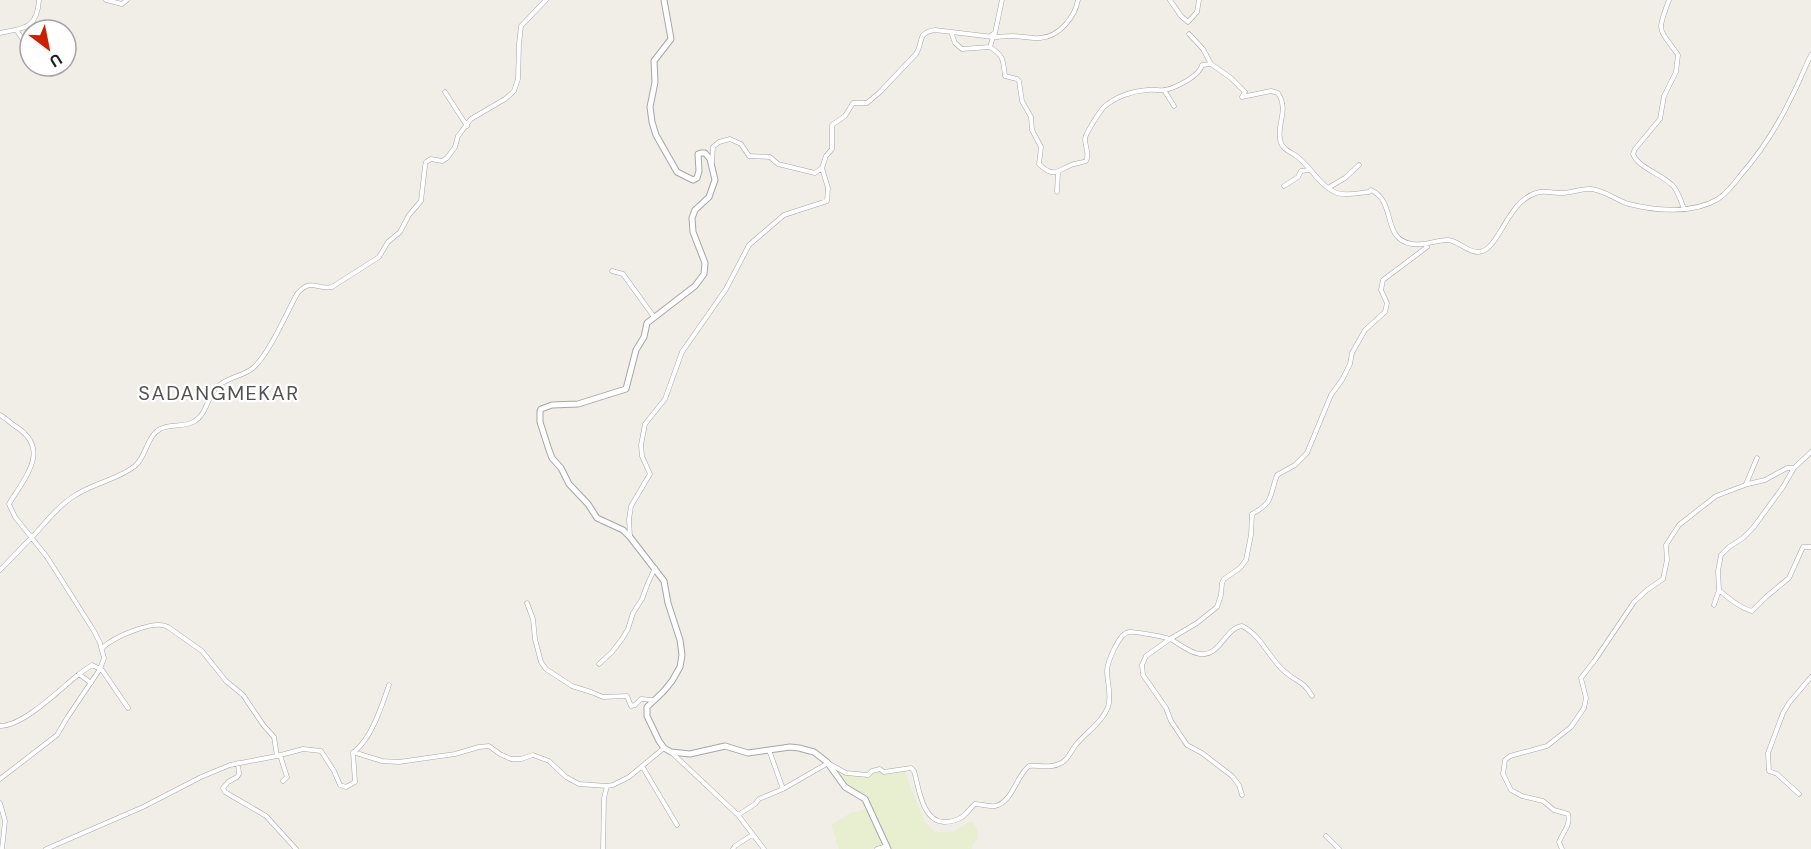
<svg xmlns="http://www.w3.org/2000/svg" width="1811" height="849" viewBox="0 0 1811 849" font-family="'DM Sans',sans-serif">
<rect width="100%" height="100%" fill="#f0eee6"/>
<!-- farmland -->
<path fill="#e8efd1" d="M 894,769 L 904,771 L 925,822 L 935,832 L 952,832 L 971,821 L 973,823 L 977,829 L 978,838 L 973,844 L 972,849 L 892,849 L 882,846 L 870,849 L 839,849 L 831,825 L 852,812 L 856,812 L 863,810 L 869,805 L 845,784 L 835,772 L 874,772 Z"/>
<g fill="none" stroke-linecap="round" stroke-linejoin="round">
<!-- minor casing -->
<g stroke="#a6a6a6" stroke-width="5">
<path id="minor" d="M 106,0 L 122,4 L 127,0
M 1170,0 L 1181,16 L 1188,22 L 1197,12 L 1199,0
M 1669,0 C 1656,34 1659,27 1678,55 L 1676,72 L 1664,96 L 1660,119 L 1635,149 L 1633,154 C 1639,169 1663,174 1674,187 C 1679,194 1681,201 1684,209
M 17,31 L 30,51
M 951,32 L 955,43 L 962,49 L 990,47
M 0,33 C 24,28 37,29 39,0
M 1189,34 L 1203,49 L 1211,64
M 990,36 L 995,33 L 1002,0
M 993,37 C 999,37 1006,36 1012,36 C 1021,36 1031,39 1040,38 C 1059,37 1075,17 1078,0
M 1164,90 L 1174,106
M 445,92 L 467,126
M 712,162 L 713,147 L 719,142 L 730,139 L 741,144 L 749,156 L 770,157 L 778,164 L 815,173 L 822,168
M 1284,186 L 1298,177 L 1301,171 L 1310,170
M 1328,188 L 1345,178 L 1359,165
M 1057,192 L 1058,172
M 612,271 L 623,274 L 654,317
M 0,415 C 6,418 10,423 15,426 C 52,449 25,477 9,504 L 15,517 L 47,557 L 94,631 L 100,643 L 104,658 L 100,669 L 67,718 L 57,735 L 0,779
M 1794,468 L 1783,487 L 1753,528 L 1743,538 L 1729,547 L 1721,555 L 1718,571 L 1719,590 C 1728,598 1740,608 1752,611 L 1766,597 L 1789,578 L 1803,547 L 1811,547
M 1746,484 L 1757,458
M 630,536 L 629,520 L 631,506 L 650,474 L 642,456 L 641,445 L 645,424 L 665,399 L 682,352 L 726,289 L 749,245 L 784,215 L 827,201 L 828,188 L 822,168 L 826,156 L 832,149 L 832,125 L 845,116 L 853,103 L 867,103 L 880,92 L 916,54 C 924,42 916,33 935,30 L 993,37 L 990,47 C 1004,56 1003,60 1005,76 L 1017,79 L 1019,81 L 1022,101 L 1031,117 L 1032,130 L 1041,147 L 1039,164 C 1053,178 1057,171 1071,165 C 1076,163 1081,163 1086,161 C 1090,154 1085,147 1085,139 C 1085,134 1100,111 1104,107 C 1115,97 1132,91 1147,90 C 1153,89 1161,91 1165,90 C 1175,88 1200,76 1202,65 L 1211,64 L 1231,78 L 1245,92 L 1242,97 L 1271,91 L 1278,93 C 1289,111 1277,122 1280,139 C 1281,148 1288,151 1295,155 C 1310,165 1320,187 1337,193 C 1346,196 1359,193 1369,192 L 1371,190 C 1397,202 1381,239 1412,244 C 1425,246 1436,240 1448,240 C 1459,241 1467,252 1478,252 C 1499,252 1506,202 1536,193 C 1544,190 1551,193 1559,193 C 1570,194 1580,188 1591,189 C 1604,190 1616,200 1629,204 C 1656,211 1693,214 1718,199 C 1726,194 1734,184 1740,176 C 1762,151 1780,122 1794,92 C 1800,80 1805,67 1811,55
M 0,570 C 12,558 23,546 35,534 C 47,521 58,506 74,496 C 93,483 117,480 135,466 C 146,457 147,436 160,429 C 171,423 184,428 195,421 C 207,414 207,396 217,387 C 227,377 242,377 253,368 C 269,354 286,314 297,294 C 312,277 315,290 332,287 L 379,257 L 388,242 L 400,232 L 409,215 L 421,201 L 425,166 L 426,162 L 431,159 L 442,161 L 447,158 L 455,147 L 458,136 L 471,119 L 505,99 L 514,91 L 518,79 L 519,44 L 521,26 L 546,0
M 527,603 L 533,619 L 535,639 L 541,662 L 546,669 L 572,686 L 591,692 L 603,697 L 627,696 L 631,706 L 635,705 L 641,699 L 654,700
M 1714,605 L 1719,590
M 102,648 C 114,637 154,619 168,627 L 202,651 L 226,681 L 243,695 L 264,726 L 274,737 L 277,756
M 599,664 L 612,652 L 622,639 L 628,629 L 633,613 L 642,599 L 648,583 L 655,568
M 79,674 L 92,665 L 102,670 L 128,708
M 0,726 C 24,726 60,689 79,674 L 91,683
M 769,750 L 783,789
M 354,752 C 372,738 382,705 389,685
M 671,752 L 738,815 L 764,849
M 280,755 L 287,777 L 283,781
M 238,763 L 239,774 L 237,777 L 228,782 L 223,788 L 225,792 L 266,816 L 296,849
M 642,766 L 677,825
M 1799,794 L 1777,774 L 1769,771 L 1768,753 L 1783,713 L 1789,703 L 1811,677
M 1242,795 L 1239,785 L 1232,776 L 1202,753 L 1187,745 L 1171,721 L 1166,708 L 1143,675 L 1142,665 L 1146,656 L 1170,639 C 1179,643 1189,653 1200,654 C 1220,657 1225,628 1242,626 C 1262,636 1268,657 1284,671 C 1297,683 1303,680 1312,696
M 0,803 L 5,821 L 2,849
M 738,815 L 755,804 L 759,799 L 783,789 L 828,763 L 846,773 L 868,775 L 872,771 L 880,769 L 884,772 L 911,768 L 914,771 C 919,788 922,821 944,822 C 950,822 956,821 962,817 C 967,814 970,808 975,804 C 981,804 988,807 995,806 C 1013,802 1016,776 1029,766 C 1039,765 1051,769 1061,763 C 1068,760 1071,751 1075,746 C 1085,733 1102,723 1108,707 C 1112,695 1107,683 1107,670 C 1108,661 1119,633 1129,632 C 1134,631 1164,637 1170,639 L 1197,623 L 1217,607 L 1221,595 L 1222,583 L 1224,579 L 1240,568 L 1246,560 L 1251,535 L 1252,514 C 1274,502 1269,497 1277,475 L 1295,465 L 1307,453 L 1331,395 L 1342,380 L 1350,364 L 1352,353 L 1365,330 L 1385,312 L 1387,303 L 1381,290 L 1383,280 L 1427,247 L 1425,244
M 1326,836 L 1339,849
M 46,849 L 143,807 L 201,777 L 230,765 L 277,756 L 303,749 L 321,751 L 334,771 L 340,785 L 346,787 L 355,782 L 353,752 L 382,761 L 399,762 L 455,754 L 479,747 L 489,746 L 500,754 L 511,759 L 521,759 L 533,755 L 549,761 L 566,777 L 579,784 L 607,786 L 613,785 L 629,777 L 664,748
M 603,849 L 604,798 L 607,786
M 733,849 L 735,846 L 752,835
M 877,849 L 887,846
M 1562,849 L 1559,842 C 1563,832 1571,825 1568,814 L 1554,810 L 1543,801 L 1522,796 L 1511,790 L 1503,774 L 1505,760 L 1510,756 L 1547,746 L 1571,727 L 1584,708 L 1586,698 L 1581,678 L 1595,660 L 1634,602 L 1647,590 L 1663,579 L 1667,560 L 1666,545 L 1679,525 L 1716,496 L 1748,484 L 1765,480 L 1787,468 L 1794,468 L 1811,452"/>
</g>
<!-- tertiary casing -->
<g stroke="#a6a6a6" stroke-width="7">
<path id="tertiary" d="M 664,0 L 671,39 L 654,61 L 655,82 L 650,107 L 652,122 L 656,135 L 677,172 L 693,180 L 697,178 L 699,171 L 698,154 L 701,153 L 705,153 L 710,159 L 715,180 L 709,197 L 695,210 L 692,218 L 693,232 L 705,263 L 704,274 L 695,286 L 647,323 L 644,337 L 636,350 L 626,389 L 578,404 L 552,405 L 541,409 L 540,411 L 540,422 L 549,450 L 552,458 L 561,468 L 569,484 L 588,504 L 597,518 L 623,530 L 630,537 L 664,581 L 668,603 L 680,640 L 682,655 L 680,667 L 672,681 L 663,692 L 647,707 L 647,716 L 659,741 L 664,748 L 671,752 L 690,754 L 725,746 L 748,753 L 790,747 L 799,748 L 814,752 L 827,762 L 845,787 L 865,799 L 888,849"/>
</g>
<!-- minor -->
<use href="#minor" stroke="#fff" stroke-width="4"/>
<!-- tertiary -->
<use href="#tertiary" stroke="#fff" stroke-width="5"/>
</g>
<g text-anchor="middle" stroke-width="4.5" stroke-linejoin="round" paint-order="stroke">
<!-- quarter labels -->
<g font-size="20" letter-spacing="1.5" fill="#525252" stroke="#fff">
<text x="219" y="400">SADANGMEKAR</text>
</g>
</g>
<!-- north arrow -->
<g transform="translate(48 48) rotate(148)"><circle r="28" fill="#ffffff" stroke="#a5a5a5" stroke-width="1.5"/>
<path d="M0-4.5L10 22L0 15L-10 22Z" fill="#ce1f00"/>
<text y="-9" font-size="16" font-weight="bold" text-anchor="middle" fill="#1f1f1f">U</text>
</g>
</svg>
